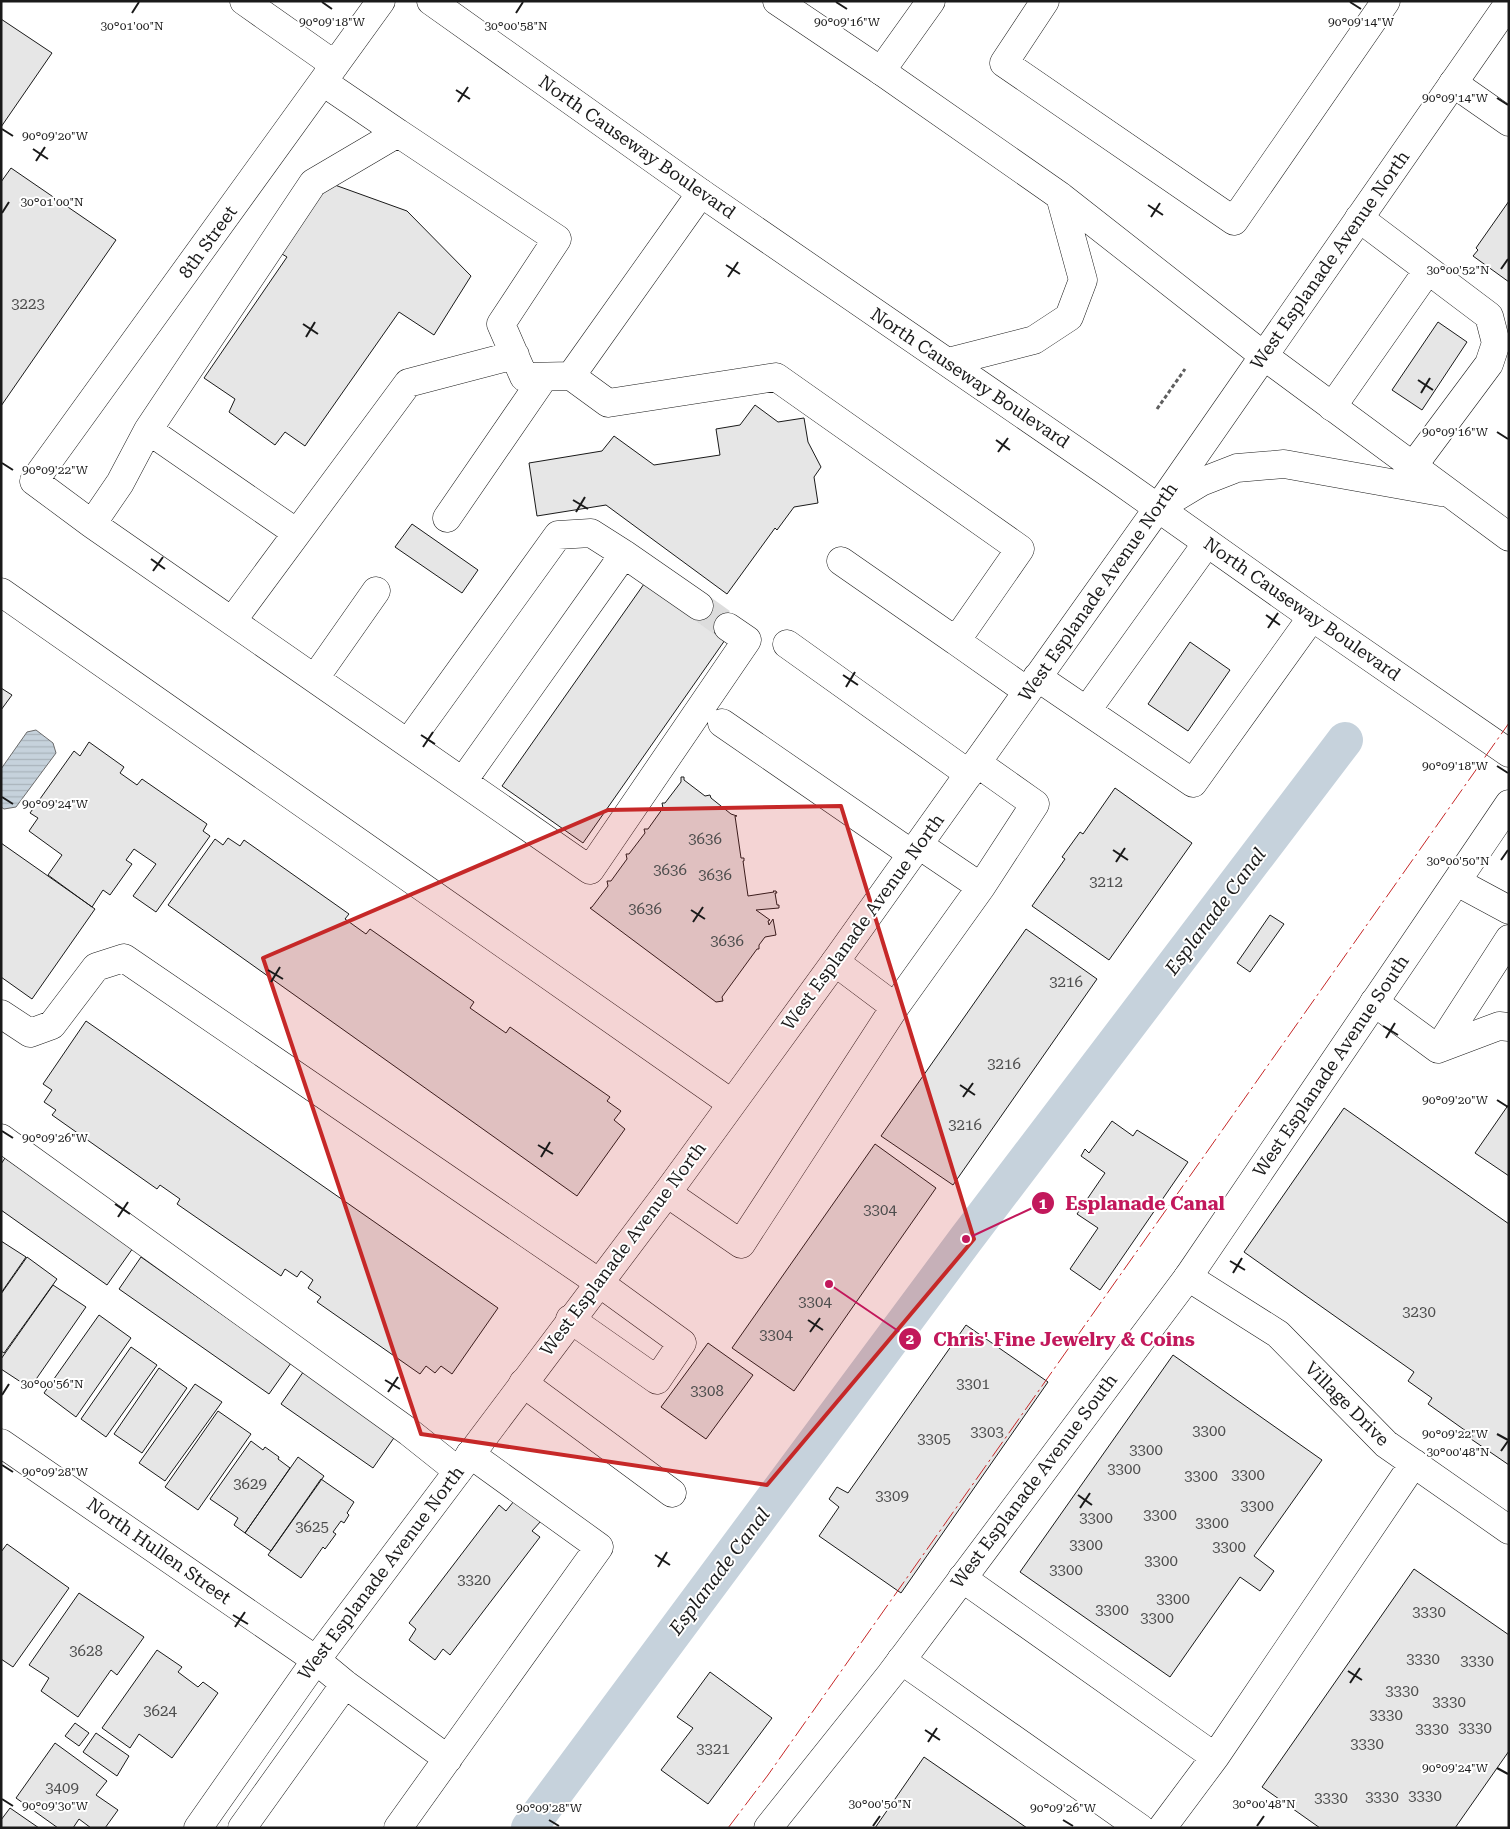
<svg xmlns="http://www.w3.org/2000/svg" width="1510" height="1829" viewBox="0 0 1510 1829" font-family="'Roboto Serif',serif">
<defs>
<pattern id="water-rules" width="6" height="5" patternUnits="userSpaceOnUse" patternTransform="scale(1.25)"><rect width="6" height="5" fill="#c6d2dc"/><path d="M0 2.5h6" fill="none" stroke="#aab4bc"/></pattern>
</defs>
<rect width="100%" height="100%" fill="#fff"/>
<!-- water -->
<path fill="url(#water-rules)" stroke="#6a6a6a" d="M 36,730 L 53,743 L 56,753 L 16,807 L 4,809 L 1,807 L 1,769 L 27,732 Z"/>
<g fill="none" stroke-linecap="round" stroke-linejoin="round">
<!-- canal -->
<path stroke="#c6d2dc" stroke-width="36" d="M 529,1828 L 966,1239 L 1345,740"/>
</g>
<!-- building -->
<path fill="#e6e6e6" stroke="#1a1a1a" d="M 1,19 L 52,53 L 1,127 Z
M 11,168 L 116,240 L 1,406 L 1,182 Z
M 321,180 L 407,211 L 471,276 L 434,335 L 399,312 L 305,446 L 285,432 L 275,445 L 229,412 L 235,399 L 204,378 L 287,257 L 272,248 Z
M 1509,201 L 1509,282 L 1473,256 L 1478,250 L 1476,248 Z
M 1438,322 L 1467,342 L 1422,410 L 1392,390 Z
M 755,405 L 778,422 L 804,418 L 808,442 L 821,467 L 814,477 L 818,503 L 794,507 L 777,530 L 775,528 L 727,594 L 606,505 L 537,516 L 529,463 L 602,451 L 614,436 L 654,465 L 720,455 L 716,429 L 740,425 Z
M 412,524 L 478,570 L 462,593 L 395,547 Z
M 644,584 L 725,640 L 583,843 L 502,786 Z
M 1190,642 L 1230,670 L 1188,731 L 1148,704 Z
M 1,688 L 12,695 L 1,710 Z
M 89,742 L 124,767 L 120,773 L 137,785 L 142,779 L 207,824 L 203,831 L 210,836 L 156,912 L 133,896 L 156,864 L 134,849 L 126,860 L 132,864 L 110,895 L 103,890 L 92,907 L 48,875 L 62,855 L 29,831 L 38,818 L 30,813 L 74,751 L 80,756 Z
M 681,777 L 684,777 L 684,780 L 705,796 L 710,795 L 711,798 L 731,814 L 737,816 L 735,816 L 741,858 L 744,858 L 744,861 L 743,861 L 748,896 L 774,892 L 773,891 L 776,891 L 777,893 L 775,893 L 777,905 L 779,905 L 779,908 L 756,910 L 770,920 L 768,921 L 769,925 L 773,919 L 776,935 L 765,937 L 759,945 L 759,949 L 757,949 L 722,997 L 723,1001 L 716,1002 L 590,908 L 592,907 L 608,886 L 607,881 L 611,881 L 627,859 L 626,854 L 629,854 L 645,833 L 644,829 L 648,829 L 663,808 L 662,803 L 665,803 L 681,782 Z
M 1115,788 L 1192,843 L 1109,960 L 1032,906 L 1065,859 L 1062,857 L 1080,832 L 1083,834 Z
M 228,838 L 240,846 L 244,840 L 349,914 L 345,919 L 366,934 L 370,929 L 474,1002 L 470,1008 L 506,1033 L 510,1027 L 610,1097 L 607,1101 L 621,1111 L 614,1120 L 625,1129 L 577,1196 L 168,905 L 215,839 L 223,845 Z
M 1,843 L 95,909 L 32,999 L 1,977 Z
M 1270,915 L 1284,924 L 1250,972 L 1237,963 Z
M 1026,929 L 1097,979 L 953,1185 L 881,1136 Z
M 86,1021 L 498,1308 L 452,1374 L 441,1366 L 435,1373 L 426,1366 L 420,1374 L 317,1302 L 321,1297 L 308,1288 L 313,1280 L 301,1271 L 297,1277 L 285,1269 L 281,1276 L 177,1204 L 180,1199 L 160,1185 L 157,1189 L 52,1115 L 56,1110 L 44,1102 L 52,1090 L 43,1084 Z
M 1509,1104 L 1509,1176 L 1475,1153 Z
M 1344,1108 L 1509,1224 L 1509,1465 L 1471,1439 L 1473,1436 L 1428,1404 L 1432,1398 L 1408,1381 L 1414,1372 L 1244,1252 Z
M 1112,1121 L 1133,1136 L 1137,1130 L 1188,1162 L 1100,1290 L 1070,1269 L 1098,1228 L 1077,1214 L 1105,1173 L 1081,1156 L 1085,1149 L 1089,1153 Z
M 875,1144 L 936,1188 L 794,1391 L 732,1348 Z
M 5,1158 L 133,1248 L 107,1285 L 1,1210 L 1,1164 Z
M 1,1241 L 26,1257 L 1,1293 Z
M 27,1257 L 57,1279 L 4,1353 L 1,1351 L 1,1294 Z
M 141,1257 L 291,1363 L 269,1394 L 119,1289 Z
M 53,1285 L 86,1307 L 30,1388 L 1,1369 L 1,1359 Z
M 99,1315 L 131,1338 L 76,1417 L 44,1393 Z
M 966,1325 L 1048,1382 L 901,1593 L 819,1536 L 839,1507 L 829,1499 L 837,1487 L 848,1493 Z
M 708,1343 L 753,1375 L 706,1439 L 661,1407 Z
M 131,1347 L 157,1365 L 106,1437 L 81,1419 Z
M 1173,1355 L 1322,1460 L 1254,1556 L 1274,1571 L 1260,1591 L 1240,1577 L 1170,1677 L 1020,1572 Z
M 159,1368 L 187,1388 L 142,1453 L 114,1434 Z
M 306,1368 L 398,1432 L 373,1468 L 281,1404 Z
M 195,1384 L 222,1402 L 165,1481 L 139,1463 Z
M 218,1411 L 251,1434 L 198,1510 L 165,1487 Z
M 251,1441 L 263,1450 L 265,1447 L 279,1457 L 278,1459 L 290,1468 L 245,1533 L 234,1525 L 238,1518 L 210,1499 Z
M 298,1457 L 324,1476 L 271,1551 L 245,1533 Z
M 321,1479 L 354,1502 L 347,1513 L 349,1515 L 344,1523 L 341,1521 L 333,1532 L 336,1534 L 325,1549 L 323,1547 L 301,1578 L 268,1555 Z
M 514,1501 L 541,1521 L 532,1531 L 540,1537 L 450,1655 L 443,1649 L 435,1660 L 409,1640 L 416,1629 L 409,1623 L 499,1505 L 506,1511 Z
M 7,1544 L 69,1588 L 13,1667 L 1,1659 L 1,1552 Z
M 1414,1569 L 1509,1635 L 1509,1751 L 1455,1828 L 1320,1828 L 1262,1787 Z
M 79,1593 L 144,1637 L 117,1675 L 111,1670 L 78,1717 L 41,1691 L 49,1678 L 29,1665 Z
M 157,1650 L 182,1667 L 178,1672 L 198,1687 L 203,1682 L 218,1693 L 172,1758 L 139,1734 L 130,1748 L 102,1728 Z
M 710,1672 L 772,1718 L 708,1804 L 661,1770 L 693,1728 L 677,1717 Z
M 75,1723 L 89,1733 L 79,1746 L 65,1736 Z
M 96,1733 L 129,1756 L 117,1776 L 83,1752 Z
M 55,1743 L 107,1781 L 96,1795 L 118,1810 L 105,1828 L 91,1828 L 79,1819 L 73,1828 L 58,1828 L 16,1798 Z
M 924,1757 L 1027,1828 L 875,1828 Z
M 10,1808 L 39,1828 L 1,1828 L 1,1820 Z"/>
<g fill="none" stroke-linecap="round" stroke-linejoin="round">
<!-- minor-tunnel -->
<path stroke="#ddd" stroke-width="28" stroke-dasharray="28 14" stroke-linecap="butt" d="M 699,606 L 728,627"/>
<!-- minor casing -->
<g stroke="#1a1a1a" stroke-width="29">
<path id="minor" d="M 244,1 L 335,65
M 381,1 L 34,481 L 92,524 L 590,870 L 747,640 L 728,627
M 1045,1 L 1004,63 L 1234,221 L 1386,1
M 881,71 L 931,1
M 1453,83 L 1509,122
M 398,133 L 557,239 L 501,324 L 524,377 L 571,376 L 608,403 L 776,377 L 1020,549 L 956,641 L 841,561
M 1359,218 L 1489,316 L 1496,343 L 1489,364 L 1413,466
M 571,376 L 701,193
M 1332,407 L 1428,270
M 148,430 L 297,533
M 447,518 L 544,377
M 92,524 L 120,483 L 148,430 L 313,183 L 398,133 L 323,82
M 1,592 L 731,1103
M 232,621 L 408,383 L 515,355
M 956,641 L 1027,691
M 787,644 L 969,774
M 1037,677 L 1193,783 L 1312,617
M 315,678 L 376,591
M 1087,710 L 1207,543
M 722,723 L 912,854
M 408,743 L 558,535 L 591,533 L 624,554 L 699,606
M 977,763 L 1035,804 L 981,887
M 463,781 L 624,554
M 1457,882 L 1509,910
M 1374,1002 L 1438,1049 L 1499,1026 L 1509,1027
M 895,1007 L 981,887 L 919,845
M 1,1014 L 30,1033 L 52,1025 L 96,967 L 124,958 L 598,1282 L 682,1343 L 657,1380 L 570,1319
M 1438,1049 L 1509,939
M 1,1138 L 409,1432 L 458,1471
M 667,1193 L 741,1244 L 895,1007 L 835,962
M 1188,1277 L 1278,1334 L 1386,1444 L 1509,1530
M 523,1383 L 672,1493
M 1,1443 L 316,1660 L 345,1684 L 448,1759
M 962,1578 L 1215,1757 L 1414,1463
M 901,1660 L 1140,1828
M 242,1828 L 345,1684
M 398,1828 L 599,1547 L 470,1454
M 1162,1828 L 1215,1757"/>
</g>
<!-- major casing -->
<g stroke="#1a1a1a" stroke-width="29">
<path id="major" d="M 198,1828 L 316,1660 L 667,1193 L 835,962 L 1158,508 L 1509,3
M 768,1828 L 891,1674 L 1188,1277 L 1509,804"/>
</g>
<!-- highway casing -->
<g stroke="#1a1a1a" stroke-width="29">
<path id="highway" d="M 431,1 L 701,193 L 1117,479 L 1312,617 L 1509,753
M 777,1 L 881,71 L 1060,196 L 1264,356 L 1509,537
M 948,362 L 1034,340 L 1069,317 L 1083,280 L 1060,196
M 1158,508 L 1201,482 L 1237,468 L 1284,464 L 1441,492"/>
</g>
<!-- path -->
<path stroke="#5f5f5f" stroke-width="3" stroke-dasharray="4 2.5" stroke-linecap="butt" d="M 1157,409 L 1185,369"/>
<!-- minor -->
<use href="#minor" stroke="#fff" stroke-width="28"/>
<!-- major -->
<use href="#major" stroke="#fff" stroke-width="28"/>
<!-- highway -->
<use href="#highway" stroke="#fff" stroke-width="28"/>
<!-- power -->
<path stroke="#c62828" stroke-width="1" stroke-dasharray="18 4 2.5 4" stroke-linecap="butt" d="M 728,1828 L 768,1775 L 1509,723"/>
</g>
<!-- marked area -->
<path fill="#c62828" fill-opacity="0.2" stroke="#c62828" stroke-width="4" stroke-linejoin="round" d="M 841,806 L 974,1239 L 767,1485 L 421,1434 L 263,958 L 608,810 Z"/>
<!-- ticks -->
<path fill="none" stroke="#1a1a1a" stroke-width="2" d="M 322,2 L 332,9M 836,2 L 847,9M 1350,2 L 1361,9M 132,13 L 139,2M 516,13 L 523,2M 456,90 L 470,99M 1497,98 L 1508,105M 458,102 L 468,87M 2,129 L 13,136M 33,149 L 48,159M 36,161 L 45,147M 1148,205 L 1163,215M 2,213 L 9,202M 1151,217 L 1160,203M 726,265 L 740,274M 1501,269 L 1508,259M 728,277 L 738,262M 303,324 L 318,334M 306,337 L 315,322M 1418,380 L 1433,390M 1421,393 L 1430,378M 1497,432 L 1508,439M 996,440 L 1010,450M 998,452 L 1008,438M 2,463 L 13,470M 573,500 L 588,509M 576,512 L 585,497M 151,559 L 165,569M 153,571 L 163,557M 1266,615 L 1280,625M 1268,628 L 1278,613M 843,675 L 858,685M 846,687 L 855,672M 421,735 L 435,744M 423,747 L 433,732M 1497,766 L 1508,773M 2,797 L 13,804M 1113,850 L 1128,860M 1501,860 L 1508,850M 1116,862 L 1125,848M 691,910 L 705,919M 693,922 L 703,907M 268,970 L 283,979M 271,982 L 280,967M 1383,1026 L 1398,1035M 1386,1038 L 1395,1023M 960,1085 L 975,1095M 963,1097 L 973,1083M 1497,1100 L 1508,1107M 2,1131 L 13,1138M 538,1145 L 553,1154M 541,1157 L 550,1142M 115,1204 L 130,1214M 118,1217 L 128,1202M 1230,1261 L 1245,1270M 1233,1273 L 1242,1258M 808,1320 L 823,1330M 810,1332 L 820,1318M 385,1380 L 400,1389M 388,1392 L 398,1377M 2,1395 L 9,1384M 1497,1434 L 1508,1440M 1501,1451 L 1508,1441M 2,1465 L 13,1472M 1078,1495 L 1092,1505M 1080,1508 L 1090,1493M 655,1555 L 670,1565M 658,1567 L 667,1552M 233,1615 L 248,1624M 235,1627 L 245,1612M 1348,1671 L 1362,1680M 1350,1683 L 1360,1668M 925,1730 L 940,1740M 928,1742 L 937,1728M 1497,1768 L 1508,1774M 2,1799 L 13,1806M 549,1820 L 559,1826M 1063,1820 L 1073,1826M 873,1826 L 880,1816M 1257,1826 L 1264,1816"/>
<g text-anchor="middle" stroke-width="4" stroke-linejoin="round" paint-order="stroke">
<!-- number labels -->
<g font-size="15" fill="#4d4d4d">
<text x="28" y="309">3223</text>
<text x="705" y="844">3636</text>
<text x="670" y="875">3636</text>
<text x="715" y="880">3636</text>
<text x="1106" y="887">3212</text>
<text x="645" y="914">3636</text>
<text x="727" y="946">3636</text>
<text x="1066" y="987">3216</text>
<text x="1004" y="1069">3216</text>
<text x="965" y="1130">3216</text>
<text x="880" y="1215">3304</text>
<text x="815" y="1307">3304</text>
<text x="1419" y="1317">3230</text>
<text x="776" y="1340">3304</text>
<text x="973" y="1389">3301</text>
<text x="707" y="1396">3308</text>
<text x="1209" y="1436">3300</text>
<text x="987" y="1437">3303</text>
<text x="934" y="1444">3305</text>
<text x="1146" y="1455">3300</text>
<text x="1124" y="1474">3300</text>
<text x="1248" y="1480">3300</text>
<text x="1201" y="1481">3300</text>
<text x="250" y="1489">3629</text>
<text x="892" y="1501">3309</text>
<text x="1257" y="1511">3300</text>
<text x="1160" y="1520">3300</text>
<text x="1096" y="1523">3300</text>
<text x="1212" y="1528">3300</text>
<text x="312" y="1532">3625</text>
<text x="1086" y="1550">3300</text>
<text x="1229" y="1552">3300</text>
<text x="1161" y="1566">3300</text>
<text x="1066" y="1575">3300</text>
<text x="474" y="1585">3320</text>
<text x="1173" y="1604">3300</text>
<text x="1112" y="1615">3300</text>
<text x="1429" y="1617">3330</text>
<text x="1157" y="1623">3300</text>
<text x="86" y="1656">3628</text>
<text x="1423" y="1664">3330</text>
<text x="1477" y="1666">3330</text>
<text x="1402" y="1696">3330</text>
<text x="1449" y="1707">3330</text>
<text x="160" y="1716">3624</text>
<text x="1386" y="1720">3330</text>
<text x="1475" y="1733">3330</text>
<text x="1432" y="1734">3330</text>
<text x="1367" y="1749">3330</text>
<text x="713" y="1754">3321</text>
<text x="62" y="1793">3409</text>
<text x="1425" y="1801">3330</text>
<text x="1382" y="1802">3330</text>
<text x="1331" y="1803">3330</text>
</g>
<!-- street labels -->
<g font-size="18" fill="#1a1a1a" stroke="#fff">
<text transform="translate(637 147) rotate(35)" y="6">North Causeway Boulevard</text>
<text transform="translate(208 242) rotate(-54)" y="6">8th Street</text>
<text transform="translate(1330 260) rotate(-55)" y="6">West Esplanade Avenue North</text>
<text transform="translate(970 378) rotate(34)" y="6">North Causeway Boulevard</text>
<text transform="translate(1098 592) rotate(-55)" y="6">West Esplanade Avenue North</text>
<text transform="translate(1302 609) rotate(35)" y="6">North Causeway Boulevard</text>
<text transform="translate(863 922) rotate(-54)" y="6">West Esplanade Avenue North</text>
<text transform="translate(1331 1066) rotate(-56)" y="6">West Esplanade Avenue South</text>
<text transform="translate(623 1249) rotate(-53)" y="6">West Esplanade Avenue North</text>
<text transform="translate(1347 1404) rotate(45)" y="6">Village Drive</text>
<text transform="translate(1034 1481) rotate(-53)" y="6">West Esplanade Avenue South</text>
<text transform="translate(159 1551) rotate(35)" y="6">North Hullen Street</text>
<text transform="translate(381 1573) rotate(-53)" y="6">West Esplanade Avenue North</text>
</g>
<!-- water labels -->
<g font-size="19" font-style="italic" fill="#1a1a1a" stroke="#fff">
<text transform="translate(1215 911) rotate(-53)" y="7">Esplanade Canal</text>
<text transform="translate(719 1571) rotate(-53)" y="7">Esplanade Canal</text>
</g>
</g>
<g font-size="12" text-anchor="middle" fill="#1a1a1a" stroke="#fff" stroke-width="4" stroke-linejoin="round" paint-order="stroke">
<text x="332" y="26">90°09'18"W</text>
<text x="847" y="26">90°09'16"W</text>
<text x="1361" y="26">90°09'14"W</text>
<text x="132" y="30">30°01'00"N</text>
<text x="516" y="30">30°00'58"N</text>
<text x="1455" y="102">90°09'14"W</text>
<text x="55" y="140">90°09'20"W</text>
<text x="52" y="206">30°01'00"N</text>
<text x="1458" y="274">30°00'52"N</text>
<text x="1455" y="436">90°09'16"W</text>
<text x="55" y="474">90°09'22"W</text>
<text x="1455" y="770">90°09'18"W</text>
<text x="55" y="808">90°09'24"W</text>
<text x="1458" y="865">30°00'50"N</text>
<text x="1455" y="1104">90°09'20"W</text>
<text x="55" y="1142">90°09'26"W</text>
<text x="52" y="1388">30°00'56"N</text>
<text x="1455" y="1438">90°09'22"W</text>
<text x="1458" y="1456">30°00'48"N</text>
<text x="55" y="1476">90°09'28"W</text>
<text x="1455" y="1772">90°09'24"W</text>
<text x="880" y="1808">30°00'50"N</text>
<text x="1264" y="1808">30°00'48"N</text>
<text x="55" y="1810">90°09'30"W</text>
<text x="549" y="1812">90°09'28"W</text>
<text x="1063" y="1812">90°09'26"W</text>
</g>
<!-- callouts -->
<path fill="none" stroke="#c2185b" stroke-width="2" d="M966 1239L1043 1203M829 1284L910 1339"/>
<g fill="#c2185b" stroke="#fff" stroke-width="2">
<circle cx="966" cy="1239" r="5"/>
<circle cx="829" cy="1284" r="5"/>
<circle cx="1043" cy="1203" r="12"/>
<circle cx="910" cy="1339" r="12"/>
</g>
<g font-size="15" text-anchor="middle" font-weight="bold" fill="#fff">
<text x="1043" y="1209">1</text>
<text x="910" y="1344">2</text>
</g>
<g font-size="19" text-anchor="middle" font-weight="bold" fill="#c2185b" stroke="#fff" stroke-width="4" stroke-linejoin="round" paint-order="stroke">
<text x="1145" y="1210">Esplanade Canal</text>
<text x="1064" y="1346">Chris' Fine Jewelry &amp; Coins</text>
</g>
<!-- border -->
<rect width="1510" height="1829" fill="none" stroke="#1a1a1a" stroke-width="5"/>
</svg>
